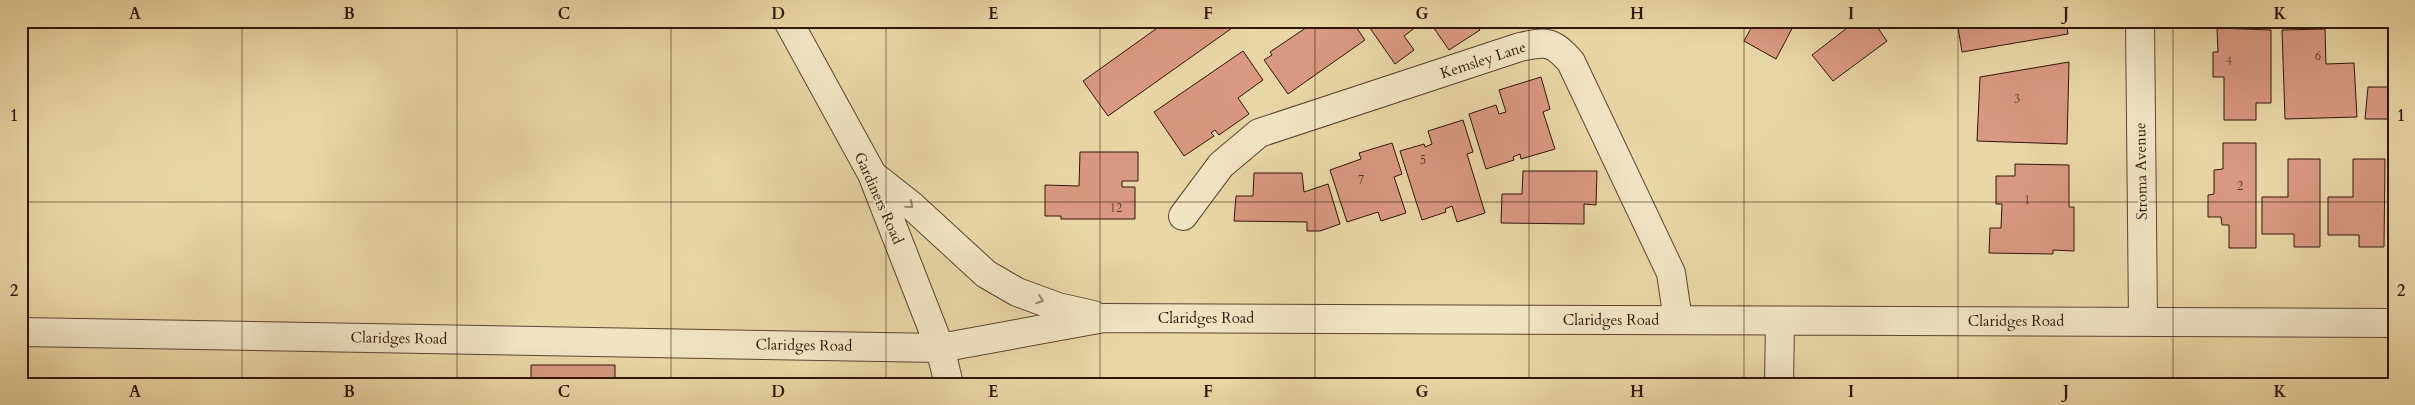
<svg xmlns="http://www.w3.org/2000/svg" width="2415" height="405" viewBox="0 0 2415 405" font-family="Cardo,serif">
<rect width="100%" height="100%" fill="#e9d6a5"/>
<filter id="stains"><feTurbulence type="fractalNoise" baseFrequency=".004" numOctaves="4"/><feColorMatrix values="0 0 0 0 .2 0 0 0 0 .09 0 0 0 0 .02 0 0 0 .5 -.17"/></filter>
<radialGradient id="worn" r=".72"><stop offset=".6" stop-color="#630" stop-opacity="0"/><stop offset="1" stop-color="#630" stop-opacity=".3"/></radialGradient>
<!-- green -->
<path fill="#b3be89" stroke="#726a4a" d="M 2189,378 L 2394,379 L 2394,384 L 2189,384 Z"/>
<!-- building -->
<path fill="#d99881" stroke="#30160a" d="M 1167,21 L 1242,21 L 1108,116 L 1083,81 Z
M 1316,21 L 1352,21 L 1365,40 L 1288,94 L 1264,60 L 1272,55 L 1270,52 Z
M 1365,21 L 1424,21 L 1404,36 L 1414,50 L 1395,64 Z
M 1429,21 L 1474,21 L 1480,30 L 1449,50 Z
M 1755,21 L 1796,21 L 1776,59 L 1744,41 Z
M 1856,21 L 1873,21 L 1887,41 L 1833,81 L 1812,55 Z
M 1957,21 L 2066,21 L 2068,34 L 1962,52 Z
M 2217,28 L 2271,30 L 2271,103 L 2256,103 L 2256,120 L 2224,120 L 2224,77 L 2213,77 L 2213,52 L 2218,52 Z
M 2325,29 L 2326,64 L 2354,63 L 2357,117 L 2285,119 L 2282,30 Z
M 1243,51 L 1263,80 L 1238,98 L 1249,114 L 1219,135 L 1215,130 L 1211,133 L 1214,136 L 1184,156 L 1154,112 Z
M 2069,62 L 2067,144 L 1977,141 L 1980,77 Z
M 1541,77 L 1550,109 L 1543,112 L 1555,149 L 1521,159 L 1520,154 L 1513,157 L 1514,160 L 1486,169 L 1469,114 L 1496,105 L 1499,114 L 1506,112 L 1499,90 Z
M 2368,87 L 2394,87 L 2394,119 L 2365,119 Z
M 1463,120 L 1473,152 L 1467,154 L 1485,213 L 1457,222 L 1452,206 L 1445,209 L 1446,212 L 1422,220 L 1400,151 L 1424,144 L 1425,147 L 1432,144 L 1428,131 Z
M 1392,143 L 1402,174 L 1394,177 L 1406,213 L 1381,221 L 1378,212 L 1347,222 L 1330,170 L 1361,159 L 1359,153 Z
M 2223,143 L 2256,143 L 2256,248 L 2229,248 L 2229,225 L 2222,225 L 2221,217 L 2208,217 L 2208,195 L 2214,194 L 2214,170 L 2223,169 Z
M 1080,152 L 1138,152 L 1138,181 L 1122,181 L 1122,187 L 1135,187 L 1135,219 L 1061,219 L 1061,216 L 1045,216 L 1045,185 L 1079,186 Z
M 2288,159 L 2320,159 L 2320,247 L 2294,247 L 2294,234 L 2262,234 L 2262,197 L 2288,197 Z
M 2353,159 L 2385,159 L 2384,247 L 2359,247 L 2359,235 L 2328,235 L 2328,197 L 2353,197 Z
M 2015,164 L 2069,165 L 2069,207 L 2074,207 L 2074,251 L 2053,250 L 2053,254 L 1989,253 L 1990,228 L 2001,228 L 2002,204 L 1996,204 L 1996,176 L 2015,176 Z
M 1523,171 L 1597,171 L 1596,205 L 1584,204 L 1584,224 L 1501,223 L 1502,194 L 1522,194 Z
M 1254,173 L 1302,173 L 1304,192 L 1328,184 L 1340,224 L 1320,231 L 1307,231 L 1307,222 L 1234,221 L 1236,196 L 1253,196 Z
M 2392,198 L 2394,198 L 2394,234 L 2391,234 Z
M 531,365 L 615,365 L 615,384 L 531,384 Z"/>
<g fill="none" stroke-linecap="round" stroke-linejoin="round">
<!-- minor casing -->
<g stroke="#5e4631" stroke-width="30">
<path id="minor" d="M 788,21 L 872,174 L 940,348 L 949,384
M 2140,21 L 2143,321
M 874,176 L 912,206 L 986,274 L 1017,292 L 1058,307 L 1093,315
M 1183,216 L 1221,165 L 1259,133 L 1520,47 C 1546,41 1553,41 1571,62 L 1671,273 L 1678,320
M 21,332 L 940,348 L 1104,318 L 2394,323
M 1779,384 L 1780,321"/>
</g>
<!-- minor -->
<use href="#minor" stroke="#f1e4c4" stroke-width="28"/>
</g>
<!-- one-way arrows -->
<defs><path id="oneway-chevron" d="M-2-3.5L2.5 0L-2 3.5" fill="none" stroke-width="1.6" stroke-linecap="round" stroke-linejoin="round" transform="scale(1.25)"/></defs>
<g stroke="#9a8770">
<use href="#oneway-chevron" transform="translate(910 205) rotate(40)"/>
<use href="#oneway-chevron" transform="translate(1040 300) rotate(20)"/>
</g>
<!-- grid -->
<path fill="none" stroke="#30160a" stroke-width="1" stroke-opacity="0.55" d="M 242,21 L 242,384M 457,21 L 457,384M 671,21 L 671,384M 886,21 L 886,384M 1100,21 L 1100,384M 1315,21 L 1315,384M 1529,21 L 1529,384M 1744,21 L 1744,384M 1958,21 L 1958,384M 2173,21 L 2173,384M 21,202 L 2394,202"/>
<g text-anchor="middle" stroke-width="4.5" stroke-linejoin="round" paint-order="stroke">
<!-- number labels -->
<g font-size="12" fill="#5a3628">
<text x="2318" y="60">6</text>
<text x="2229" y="65">4</text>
<text x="2017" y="103">3</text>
<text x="1423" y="164">5</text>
<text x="1361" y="184">7</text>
<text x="2240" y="190">2</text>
<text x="2027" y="204">1</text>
<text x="1116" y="212">12</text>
</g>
<!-- street labels -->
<g font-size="15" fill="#30160a" stroke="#f1e4c4">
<text transform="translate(1483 60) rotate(-18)" y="5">Kemsley Lane</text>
<text transform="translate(2141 171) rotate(-91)" y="5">Stroma Avenue</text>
<text transform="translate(879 198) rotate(66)" y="5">Gardiners Road</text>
<text x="1206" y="323">Claridges Road</text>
<text x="1611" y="325">Claridges Road</text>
<text x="2016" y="326">Claridges Road</text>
<text transform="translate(399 338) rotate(1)" y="5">Claridges Road</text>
<text transform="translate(804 345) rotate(1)" y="5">Claridges Road</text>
</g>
</g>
<!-- margin -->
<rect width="2415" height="405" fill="none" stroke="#e9d6a5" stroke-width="55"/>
<rect x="28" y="28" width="2360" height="350" fill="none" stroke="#30160a" stroke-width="2"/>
<g font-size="16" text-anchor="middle" font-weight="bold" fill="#30160a">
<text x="135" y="19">A</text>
<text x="349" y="19">B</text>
<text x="564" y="19">C</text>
<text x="778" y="19">D</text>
<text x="993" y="19">E</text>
<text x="1208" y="19">F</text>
<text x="1422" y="19">G</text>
<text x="1637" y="19">H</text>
<text x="1851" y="19">I</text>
<text x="2066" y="19">J</text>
<text x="2280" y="19">K</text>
<text x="14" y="121">1</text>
<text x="2401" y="121">1</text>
<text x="14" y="296">2</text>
<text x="2401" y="296">2</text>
<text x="135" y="397">A</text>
<text x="349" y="397">B</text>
<text x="564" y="397">C</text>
<text x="778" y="397">D</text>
<text x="993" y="397">E</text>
<text x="1208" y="397">F</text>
<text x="1422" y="397">G</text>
<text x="1637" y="397">H</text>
<text x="1851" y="397">I</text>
<text x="2066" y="397">J</text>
<text x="2280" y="397">K</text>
</g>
<rect width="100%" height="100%" filter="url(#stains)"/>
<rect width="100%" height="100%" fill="url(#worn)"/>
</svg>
